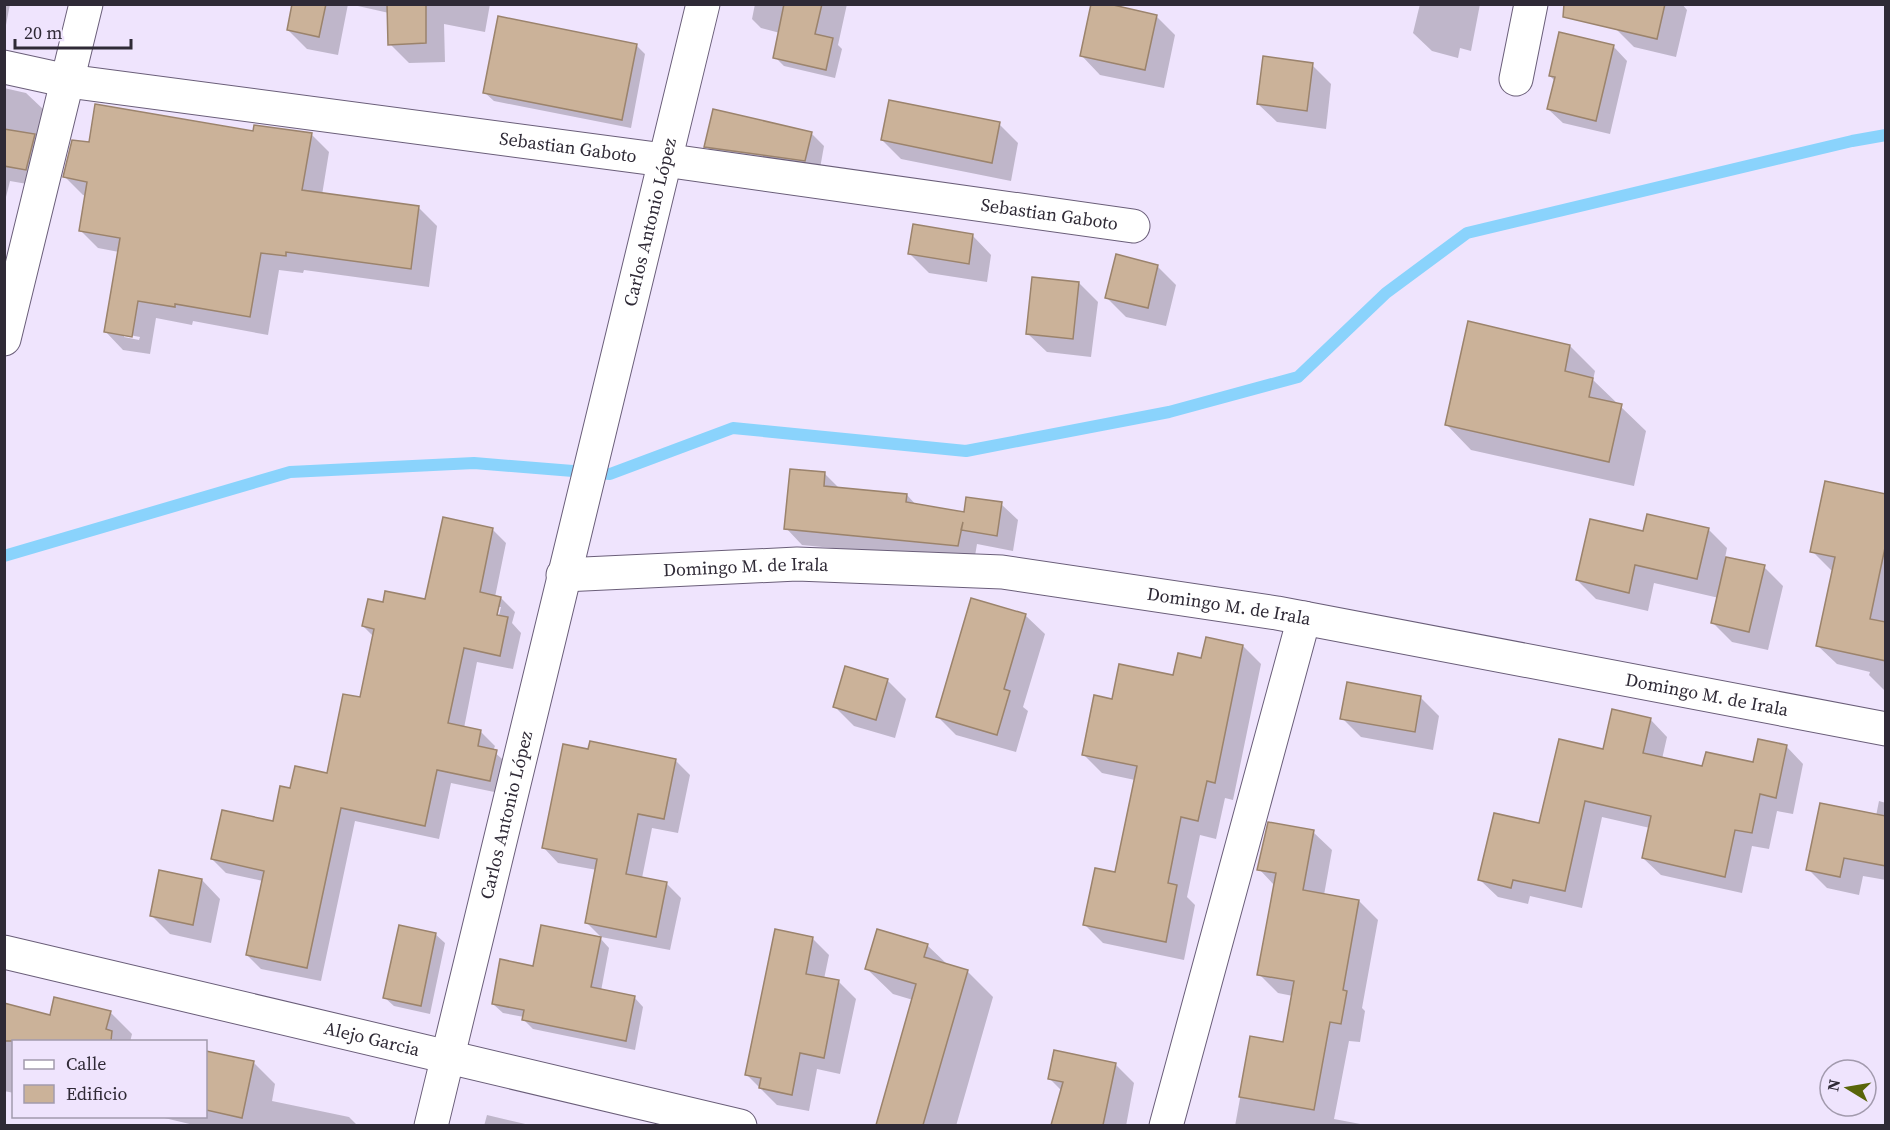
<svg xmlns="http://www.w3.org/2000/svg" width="1890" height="1130" viewBox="0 0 1890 1130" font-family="'Source Serif 4',serif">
<rect width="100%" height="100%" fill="#efe4fd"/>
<!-- shadow -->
<path fill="#0003" fill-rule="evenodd" d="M 4,4 L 10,4 L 6,25 L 4,25 Z
M 293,4 L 348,4 L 338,55 L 307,49 L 288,30 Z
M 349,4 L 490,4 L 485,32 L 444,24 L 445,62 L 409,63 L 390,44 L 389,13 Z
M 755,4 L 847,4 L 838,45 L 842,49 L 835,78 L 784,66 L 775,57 L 780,33 L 761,28 L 752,19 Z
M 1420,4 L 1480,4 L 1471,51 L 1460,48 L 1458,58 L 1432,51 L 1413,33 Z
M 1621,4 L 1682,4 L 1687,10 L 1676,57 L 1634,47 L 1615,28 Z
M 1156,16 L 1175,35 L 1164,88 L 1100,75 L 1082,56 Z
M 636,45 L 645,54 L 631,128 L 494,101 L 484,92 Z
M 1613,46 L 1627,61 L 1610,134 L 1563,123 L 1548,109 L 1555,81 L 1550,76 Z
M 1312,65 L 1331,84 L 1326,129 L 1277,122 L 1258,104 Z
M 4,88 L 26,93 L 44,110 L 44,187 L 10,181 L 4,205 Z
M 999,124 L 1018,143 L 1011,181 L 901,159 L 882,140 Z
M 255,133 L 311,134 L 329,152 L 322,195 L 419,208 L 437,226 L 429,287 L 304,270 L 303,273 L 279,270 L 268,335 L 193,321 L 192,325 L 156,318 L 150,354 L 123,350 L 105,331 L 119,252 L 98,248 L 80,230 L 86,196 L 83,195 L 65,177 L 90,144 ZM 124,334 L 140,337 L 139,340 L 124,337 Z
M 811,133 L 824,146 L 819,174 L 719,160 L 706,146 Z
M 973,236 L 991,255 L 987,282 L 929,273 L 910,254 Z
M 1157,266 L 1176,285 L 1166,326 L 1126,317 L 1107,298 Z
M 1079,283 L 1098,302 L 1091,357 L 1047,352 L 1028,334 Z
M 1570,346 L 1595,371 L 1593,380 L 1646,431 L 1634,486 L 1471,450 L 1446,424 Z
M 825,474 L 840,489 L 907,495 L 917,506 L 965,514 L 1001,504 L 1018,520 L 1013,551 L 977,544 L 974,562 L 802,545 L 786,528 Z
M 1886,495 L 1886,692 L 1869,675 L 1870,672 L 1837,664 L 1818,646 L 1834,571 L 1831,570 L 1812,551 Z
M 492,529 L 506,543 L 495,597 L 501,598 L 515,612 L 512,623 L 521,633 L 513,669 L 477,662 L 464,728 L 481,732 L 495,746 L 493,751 L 510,766 L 504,794 L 451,783 L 439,839 L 355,821 L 321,981 L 261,969 L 247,955 L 263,881 L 226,873 L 212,859 L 274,822 L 291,789 L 328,775 L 361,699 L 374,637 L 363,626 L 384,603 L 426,601 ZM 498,607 L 501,607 L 497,623 L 494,622 Z
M 1708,529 L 1727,548 L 1725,558 L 1764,567 L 1783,586 L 1768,650 L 1732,642 L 1713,623 L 1719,598 L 1654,583 L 1648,611 L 1596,599 L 1577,580 L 1644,533 Z
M 972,600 L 1026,616 L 1045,634 L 1023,707 L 1028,711 L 1016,752 L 956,735 L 937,716 Z
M 1243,646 L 1261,664 L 1233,800 L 1225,798 L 1216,839 L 1200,835 L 1187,897 L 1195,905 L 1184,960 L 1103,943 L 1085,925 L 1116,874 L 1135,780 L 1102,773 L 1084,755 L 1113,700 L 1174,677 L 1203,660 Z
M 887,680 L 906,699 L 895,738 L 854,726 L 835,707 Z
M 1420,697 L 1439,716 L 1433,750 L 1361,737 L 1342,718 Z
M 1650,719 L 1667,737 L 1662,759 L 1704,768 L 1754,764 L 1786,746 L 1803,764 L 1793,814 L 1777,811 L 1769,849 L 1752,846 L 1742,893 L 1661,875 L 1643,858 L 1650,828 L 1602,817 L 1582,908 L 1530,896 L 1528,904 L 1498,897 L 1480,880 L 1541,825 L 1605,751 Z
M 589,750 L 675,760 L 690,775 L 678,833 L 652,828 L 642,878 L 666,883 L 681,898 L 670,950 L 601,937 L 586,922 L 597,870 L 558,863 L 544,848 Z
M 1879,801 L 1886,803 L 1886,880 L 1863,876 L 1859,895 L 1827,888 L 1808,869 L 1876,816 Z
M 1313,832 L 1332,850 L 1324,895 L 1359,901 L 1378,920 L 1362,1008 L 1365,1011 L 1360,1042 L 1349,1041 L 1334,1119 L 1371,1126 L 1235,1126 L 1251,1038 L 1284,1044 L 1293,996 L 1278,993 L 1259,974 L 1275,886 L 1259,869 Z
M 202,880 L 220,899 L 211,943 L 170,934 L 151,915 Z
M 435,934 L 445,943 L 430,1014 L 394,1006 L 384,997 Z
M 600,938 L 609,948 L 601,991 L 634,997 L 643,1007 L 635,1050 L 533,1029 L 524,1020 L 524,1017 L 503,1013 L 493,1004 L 534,967 Z
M 812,938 L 829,955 L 824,979 L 839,982 L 856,999 L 840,1074 L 817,1069 L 809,1111 L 777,1105 L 747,1075 Z
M 927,945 L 949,966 L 967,971 L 993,997 L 956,1126 L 877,1126 L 913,1000 L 893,994 L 867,969 Z
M 4,1005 L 51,1017 L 110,1012 L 132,1034 L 130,1042 L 14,1042 L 14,1093 L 4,1091 Z
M 206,1052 L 253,1062 L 275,1084 L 272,1101 L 349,1117 L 358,1126 L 198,1126 L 156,1116 L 206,1116 Z
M 1115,1064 L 1134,1083 L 1126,1126 L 1052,1126 L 1062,1091 L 1049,1078 Z
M 487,1115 L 534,1126 L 484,1126 Z"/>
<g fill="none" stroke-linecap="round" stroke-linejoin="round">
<!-- stream -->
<path stroke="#8ad3fc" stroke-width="12" d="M 4,556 L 290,472 L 474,463 L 610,474 L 733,428 L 966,451 L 1169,412 L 1298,377 L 1386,293 L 1467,233 L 1852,141 L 1886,135"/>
</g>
<!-- building -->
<path fill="#cbb299" stroke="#9b836c" stroke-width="1.5" d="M 292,4 L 326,4 L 319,37 L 287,30 Z
M 387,4 L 426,4 L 426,43 L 388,45 Z
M 784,4 L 822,4 L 815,34 L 833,38 L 826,70 L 773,58 Z
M 1091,4 L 1109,4 L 1157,15 L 1145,70 L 1080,56 Z
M 1564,4 L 1665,4 L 1657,39 L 1563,17 Z
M 498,16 L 637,44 L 622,120 L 483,93 Z
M 1559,32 L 1614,45 L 1596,121 L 1547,109 L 1555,77 L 1549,76 Z
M 1263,56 L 1313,63 L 1307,111 L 1257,104 Z
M 889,100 L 1000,122 L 992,163 L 881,140 Z
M 95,104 L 253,131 L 254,125 L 312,133 L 302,190 L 419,206 L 411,269 L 286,252 L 286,256 L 261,253 L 250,317 L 175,304 L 175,307 L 138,301 L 132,337 L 104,332 L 120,238 L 79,231 L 87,182 L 63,177 L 72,140 L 89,142 Z
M 713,109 L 812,132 L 805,161 L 704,147 Z
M 4,129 L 35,134 L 26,170 L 4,166 Z
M 913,224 L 973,234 L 969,264 L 908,254 Z
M 1116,254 L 1158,265 L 1148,308 L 1105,298 Z
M 1032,277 L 1079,282 L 1073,339 L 1026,334 Z
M 1468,321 L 1570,345 L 1565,371 L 1593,378 L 1589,397 L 1622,404 L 1609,462 L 1445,425 Z
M 790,469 L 825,472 L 824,486 L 907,494 L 906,502 L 964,512 L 966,497 L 1002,502 L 997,536 L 961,530 L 963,522 L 958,546 L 784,529 Z
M 1825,481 L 1886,494 L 1886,543 L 1870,619 L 1886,622 L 1886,661 L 1816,646 L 1835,557 L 1810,552 Z
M 1647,514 L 1709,528 L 1697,579 L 1635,565 L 1629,593 L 1576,580 L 1590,519 L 1643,531 Z
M 443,517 L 493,528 L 480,592 L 501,597 L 497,615 L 508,617 L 500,656 L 464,648 L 448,723 L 481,730 L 478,746 L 497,750 L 490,781 L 437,770 L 425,826 L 341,808 L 307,968 L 246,955 L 264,871 L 211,859 L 222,810 L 273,821 L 280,786 L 290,788 L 295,766 L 327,773 L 343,694 L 360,697 L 374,629 L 362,626 L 368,599 L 383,602 L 385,591 L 425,599 Z
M 1726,557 L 1765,565 L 1749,632 L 1711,623 Z
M 971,598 L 1026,614 L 1004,689 L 1010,691 L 997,735 L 936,717 Z
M 1206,637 L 1243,645 L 1215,783 L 1207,781 L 1198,821 L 1181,817 L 1168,883 L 1177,885 L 1166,942 L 1083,925 L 1095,868 L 1115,872 L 1137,766 L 1082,755 L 1094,695 L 1112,699 L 1119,664 L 1173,675 L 1178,653 L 1201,658 Z
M 845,666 L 888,679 L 876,720 L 833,707 Z
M 1347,682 L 1421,696 L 1415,732 L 1340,719 Z
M 1612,709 L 1651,718 L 1643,753 L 1702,766 L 1706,752 L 1753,762 L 1758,739 L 1787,745 L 1776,798 L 1760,794 L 1752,833 L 1735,830 L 1725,877 L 1642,858 L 1651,816 L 1585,801 L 1565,891 L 1513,880 L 1511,888 L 1478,880 L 1494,813 L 1539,823 L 1559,739 L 1603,749 Z
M 590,741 L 676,759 L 664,819 L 638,814 L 626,874 L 667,882 L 656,937 L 585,923 L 597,859 L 542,848 L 563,744 L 588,749 Z
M 1820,803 L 1886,816 L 1886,866 L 1844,858 L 1840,877 L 1806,870 Z
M 1268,822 L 1314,830 L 1303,890 L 1359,900 L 1343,990 L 1347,991 L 1341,1024 L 1330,1022 L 1314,1110 L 1239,1097 L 1250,1036 L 1283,1042 L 1294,981 L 1257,975 L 1276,873 L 1257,870 Z
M 159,870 L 202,879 L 193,925 L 150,916 Z
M 399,925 L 436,933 L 421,1006 L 383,998 Z
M 541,925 L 601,937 L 591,987 L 635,996 L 626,1041 L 522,1020 L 524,1010 L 492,1004 L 500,959 L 533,966 Z
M 775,929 L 813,937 L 806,974 L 839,980 L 824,1058 L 800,1053 L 792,1095 L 759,1088 L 761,1078 L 745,1075 Z
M 877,929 L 928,944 L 924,957 L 968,970 L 923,1125 L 876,1125 L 916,984 L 865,969 Z
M 54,997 L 111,1011 L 106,1029 L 112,1031 L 111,1041 L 4,1041 L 4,1003 L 50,1015 Z
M 1054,1050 L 1116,1063 L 1103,1125 L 1051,1125 L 1063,1082 L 1048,1079 Z
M 206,1051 L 254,1061 L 242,1118 L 206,1110 Z"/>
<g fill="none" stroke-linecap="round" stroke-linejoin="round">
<!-- minor casing -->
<g stroke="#6a5e79" stroke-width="35">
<g id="minor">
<path id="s1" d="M 4,67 L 68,81 L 664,160 L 1133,226"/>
<path d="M 1516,79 L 1531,4"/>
<path d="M 4,339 L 86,4"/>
<path id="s2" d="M 563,575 L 797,564 L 1002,572 L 1277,613 L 1886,729"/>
<path id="s3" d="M 4,952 L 740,1126"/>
<path id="s4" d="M 431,1126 L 703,4"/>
<path d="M 1166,1126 L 1304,618"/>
</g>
</g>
<!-- minor -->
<use href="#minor" stroke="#fff" stroke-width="33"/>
</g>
<g text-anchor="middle" stroke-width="4.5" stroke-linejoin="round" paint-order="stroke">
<!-- street labels -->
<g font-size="18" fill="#2f2a36" stroke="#efe4fd">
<text dy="6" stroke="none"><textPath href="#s1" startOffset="570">Sebastian Gaboto</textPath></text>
<text dy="6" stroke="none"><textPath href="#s1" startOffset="1056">Sebastian Gaboto</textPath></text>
<text dy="6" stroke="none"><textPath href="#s4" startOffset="930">Carlos Antonio López</textPath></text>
<text dy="6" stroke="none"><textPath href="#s2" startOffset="183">Domingo M. de Irala</textPath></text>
<text dy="6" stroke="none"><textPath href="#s2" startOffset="669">Domingo M. de Irala</textPath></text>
<text dy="6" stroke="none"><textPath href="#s2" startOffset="1155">Domingo M. de Irala</textPath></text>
<text dy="6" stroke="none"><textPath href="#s4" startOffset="320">Carlos Antonio López</textPath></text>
<text dy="6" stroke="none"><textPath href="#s3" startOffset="378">Alejo Garcia</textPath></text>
</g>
</g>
<!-- border -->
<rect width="1890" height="1130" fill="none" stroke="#2f2a36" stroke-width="12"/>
<!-- legend -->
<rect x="12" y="1040" width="195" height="78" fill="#efe4fd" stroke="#a29aad" stroke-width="1.5"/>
<rect x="24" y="1060" width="30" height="9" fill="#ffffff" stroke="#a29aad" stroke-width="1.5"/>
<text x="66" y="1070" font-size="18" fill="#2f2a36">Calle</text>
<rect x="24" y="1085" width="30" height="18" fill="#cbb299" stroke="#a29aad" stroke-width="1.5"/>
<text x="66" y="1100" font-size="18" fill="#2f2a36">Edificio</text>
<!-- north arrow -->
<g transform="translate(1848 1088) rotate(281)"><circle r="28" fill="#efe4fd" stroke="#a29aad" stroke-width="1.5"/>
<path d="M0-4.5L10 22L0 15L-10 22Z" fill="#596509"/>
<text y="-9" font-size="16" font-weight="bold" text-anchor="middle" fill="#2f2a36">N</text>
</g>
<!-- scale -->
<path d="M15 39v9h116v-9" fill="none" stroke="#2f2a36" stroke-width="3"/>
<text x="24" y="39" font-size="18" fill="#2f2a36" stroke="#efe4fd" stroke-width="4.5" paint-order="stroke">20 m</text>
</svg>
